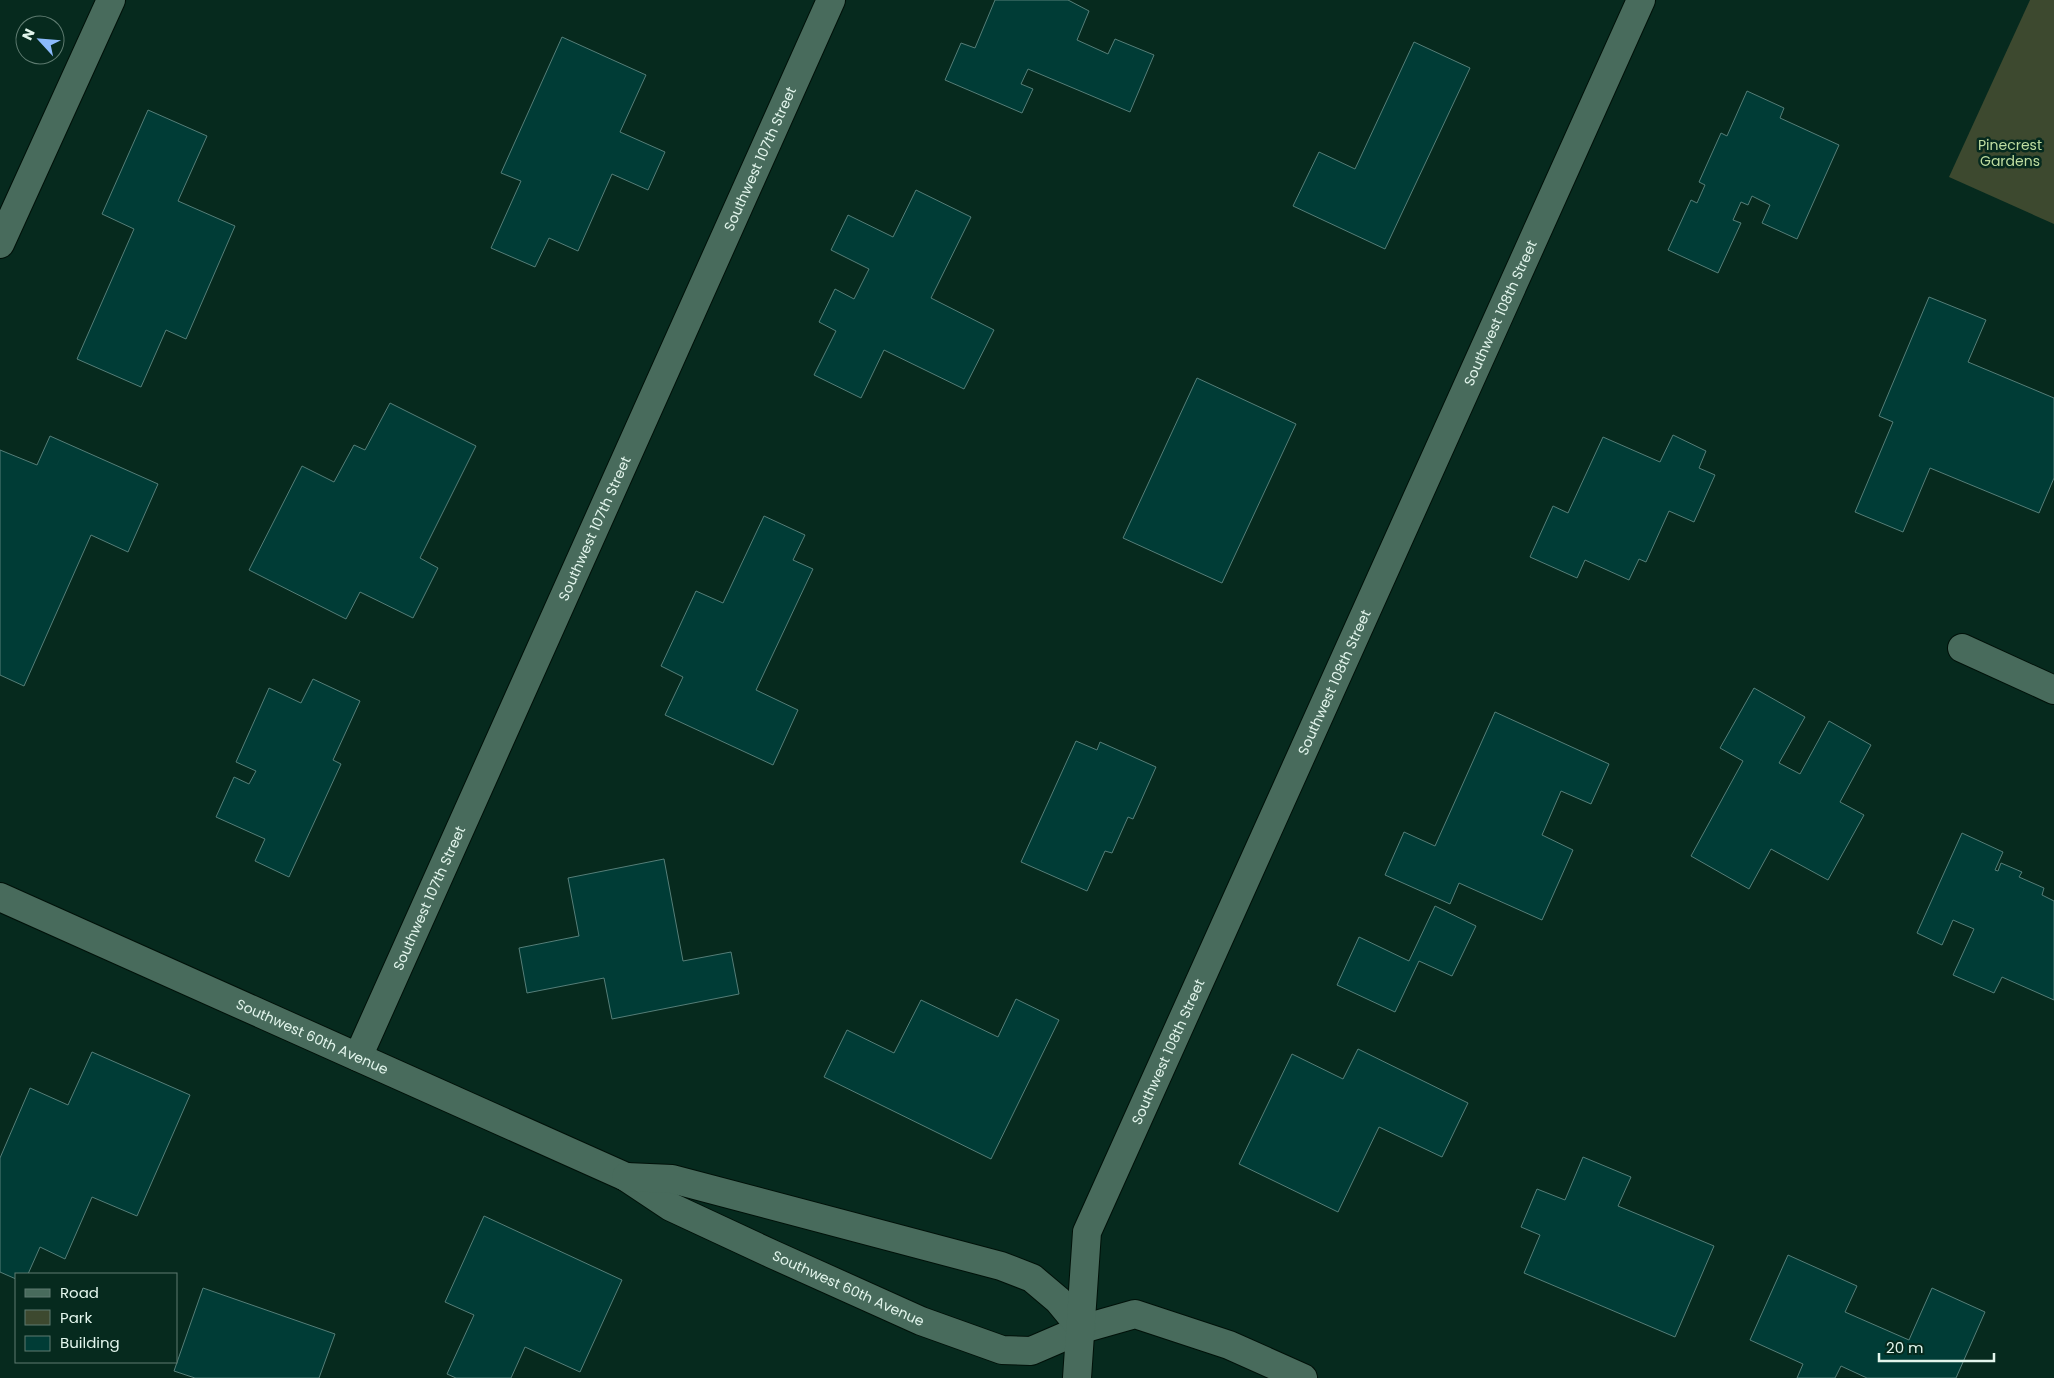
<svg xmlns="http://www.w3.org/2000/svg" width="2054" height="1378" viewBox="0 0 2054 1378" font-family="Poppins,sans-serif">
<rect width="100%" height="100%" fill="#062a1e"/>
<!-- green -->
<path fill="#3d492f" d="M 2030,0 L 2054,0 L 2054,224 L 1949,177 Z"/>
<!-- building -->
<path fill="#003c36" stroke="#557e78" d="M 995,0 L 1068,0 L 1089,11 L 1077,40 L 1108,54 L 1115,39 L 1154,55 L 1130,112 L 1028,69 L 1021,84 L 1033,89 L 1022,113 L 945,80 L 961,43 L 975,48 Z
M 562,37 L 646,75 L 620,132 L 665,152 L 648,190 L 612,174 L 578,251 L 549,238 L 535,267 L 491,248 L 521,181 L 501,173 Z
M 1414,42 L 1470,68 L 1385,249 L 1293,206 L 1319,152 L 1355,169 Z
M 1747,91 L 1784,108 L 1780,118 L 1839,145 L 1797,239 L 1762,223 L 1770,205 L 1752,196 L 1748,205 L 1741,202 L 1733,220 L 1741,223 L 1718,273 L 1668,250 L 1691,200 L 1697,203 L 1705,185 L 1699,182 L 1721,133 L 1727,136 Z
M 148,110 L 207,136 L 178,201 L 235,226 L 186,339 L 166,330 L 141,387 L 77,359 L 134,229 L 102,214 Z
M 916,190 L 971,217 L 931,298 L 994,330 L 964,389 L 884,350 L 861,398 L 814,375 L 836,331 L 819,322 L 835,289 L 854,299 L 869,269 L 831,250 L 848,215 L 893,237 Z
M 1929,297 L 1986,320 L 1968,362 L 2054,398 L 2054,478 L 2039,513 L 1930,468 L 1903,532 L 1855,512 L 1893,422 L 1879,416 Z
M 1197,378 L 1296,424 L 1222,583 L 1123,538 Z
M 390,403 L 476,446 L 420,558 L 438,568 L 413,618 L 360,592 L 346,619 L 249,570 L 302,466 L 334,482 L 354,445 L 365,450 Z
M 1673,435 L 1706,451 L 1699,468 L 1715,475 L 1694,522 L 1669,511 L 1646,562 L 1639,559 L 1629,580 L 1585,560 L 1577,578 L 1530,557 L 1553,506 L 1568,513 L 1603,437 L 1660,462 Z
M 50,436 L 158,484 L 128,552 L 91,535 L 24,686 L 0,675 L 0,450 L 37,465 Z
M 764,516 L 805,535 L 793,560 L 813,569 L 756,690 L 798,710 L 773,765 L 665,715 L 683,677 L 661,666 L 696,591 L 723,603 Z
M 313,679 L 360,701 L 333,760 L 341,764 L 289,877 L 255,861 L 265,839 L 216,817 L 234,777 L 249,784 L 256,771 L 236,762 L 269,688 L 301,703 Z
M 1754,688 L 1805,717 L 1779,763 L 1800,774 L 1829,721 L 1871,745 L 1840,802 L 1864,815 L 1828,880 L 1771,849 L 1749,889 L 1691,856 L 1743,761 L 1720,748 Z
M 1495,712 L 1609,764 L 1591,804 L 1561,791 L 1542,835 L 1573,850 L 1542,920 L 1459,883 L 1450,904 L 1385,875 L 1404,832 L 1435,846 Z
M 1076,741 L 1097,750 L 1100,742 L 1156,767 L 1133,819 L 1128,817 L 1112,853 L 1105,851 L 1087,891 L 1021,862 Z
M 1962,833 L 2003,852 L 1995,870 L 1998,871 L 2001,863 L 2022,872 L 2019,877 L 2044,888 L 2042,895 L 2054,901 L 2054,1000 L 2002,977 L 1994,993 L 1953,975 L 1974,929 L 1953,920 L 1942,945 L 1917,933 Z
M 664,859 L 683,961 L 731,952 L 739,994 L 612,1019 L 604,978 L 527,993 L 519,948 L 579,936 L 568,878 Z
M 1435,906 L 1476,926 L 1452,976 L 1419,961 L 1395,1012 L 1337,985 L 1359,937 L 1409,961 Z
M 1016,999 L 1059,1020 L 991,1159 L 824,1077 L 847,1030 L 894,1053 L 921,1000 L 998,1037 Z
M 1358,1049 L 1468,1103 L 1442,1157 L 1379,1127 L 1338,1212 L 1239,1164 L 1292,1054 L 1343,1079 Z
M 92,1052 L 190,1095 L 137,1216 L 92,1197 L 65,1259 L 40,1247 L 28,1274 L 16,1274 L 16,1279 L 0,1272 L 0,1158 L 30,1088 L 68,1105 Z
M 1583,1157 L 1631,1177 L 1618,1206 L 1714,1246 L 1675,1337 L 1524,1273 L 1540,1235 L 1521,1227 L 1537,1189 L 1565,1200 Z
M 484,1216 L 622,1280 L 580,1372 L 525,1347 L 511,1378 L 456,1378 L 447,1374 L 474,1315 L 445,1302 Z
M 1788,1255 L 1857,1286 L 1845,1312 L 1909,1340 L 1932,1288 L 1985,1312 L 1956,1378 L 1867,1378 L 1841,1366 L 1835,1378 L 1797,1378 L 1803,1364 L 1750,1340 Z
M 203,1288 L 335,1334 L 319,1378 L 195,1378 L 174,1371 Z"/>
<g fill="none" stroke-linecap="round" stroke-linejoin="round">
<!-- street casing -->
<g stroke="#001109" stroke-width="30">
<g id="street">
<path d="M 0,244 L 111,0"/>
<path d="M 1962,648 L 2054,690"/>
<path id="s1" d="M 0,897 L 626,1177 L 671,1207 L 772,1254 L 921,1321 L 1002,1350 L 1031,1351 L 1082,1329 L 1135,1314 L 1229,1345 L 1303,1378"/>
<path id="s2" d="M 358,1057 L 831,0"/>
<path d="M 626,1177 L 672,1179 L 1001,1266 L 1032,1278 L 1058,1300 L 1082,1329"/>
<path id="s3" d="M 1077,1378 L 1087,1232 L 1641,0"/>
</g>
</g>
<!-- street -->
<use href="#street" stroke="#486b5c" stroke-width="28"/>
</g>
<g text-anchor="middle" stroke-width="5" stroke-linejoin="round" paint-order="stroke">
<!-- park labels -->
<g font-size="14" fill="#bfdda0" stroke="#062a1e">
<text x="2010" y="150">Pinecrest<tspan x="2010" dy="16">Gardens</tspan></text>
</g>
<!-- street labels -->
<g font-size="14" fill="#e2f5ec" stroke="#062a1e">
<text dy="5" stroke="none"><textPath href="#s2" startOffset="984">Southwest 107th Street</textPath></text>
<text dy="5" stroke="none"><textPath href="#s3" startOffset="1154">Southwest 108th Street</textPath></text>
<text dy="5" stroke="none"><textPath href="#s2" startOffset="579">Southwest 107th Street</textPath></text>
<text dy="5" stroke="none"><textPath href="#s3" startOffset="749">Southwest 108th Street</textPath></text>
<text dy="5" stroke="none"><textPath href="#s2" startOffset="174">Southwest 107th Street</textPath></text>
<text dy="5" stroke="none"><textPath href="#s1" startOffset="342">Southwest 60th Avenue</textPath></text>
<text dy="5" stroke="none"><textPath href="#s3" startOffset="344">Southwest 108th Street</textPath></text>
<text dy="5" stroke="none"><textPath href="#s1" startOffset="935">Southwest 60th Avenue</textPath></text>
</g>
</g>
<!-- legend -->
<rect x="15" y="1273" width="162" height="90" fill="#062a1e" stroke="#5e7b70"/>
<rect x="25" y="1289" width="25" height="8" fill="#486b5c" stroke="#5e7b70"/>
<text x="60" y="1298" font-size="15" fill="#e2f5ec">Road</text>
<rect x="25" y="1310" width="25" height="15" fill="#3d492f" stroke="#5e7b70"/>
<text x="60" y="1323" font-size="15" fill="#e2f5ec">Park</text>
<rect x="25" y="1336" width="25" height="15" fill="#003c36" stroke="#5e7b70"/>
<text x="60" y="1348" font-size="15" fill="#e2f5ec">Building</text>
<!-- north arrow -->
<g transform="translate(40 40) rotate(296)"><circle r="24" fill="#062a1e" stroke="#5e7b70"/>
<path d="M0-4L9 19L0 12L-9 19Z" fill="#8bbafc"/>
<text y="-8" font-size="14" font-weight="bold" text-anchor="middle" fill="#e2f5ec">N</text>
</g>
<!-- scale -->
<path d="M1879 1353v8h115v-8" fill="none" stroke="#e2f5ec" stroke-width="2.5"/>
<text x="1886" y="1353" font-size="15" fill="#e2f5ec" stroke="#062a1e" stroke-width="4" paint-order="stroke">20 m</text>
</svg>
